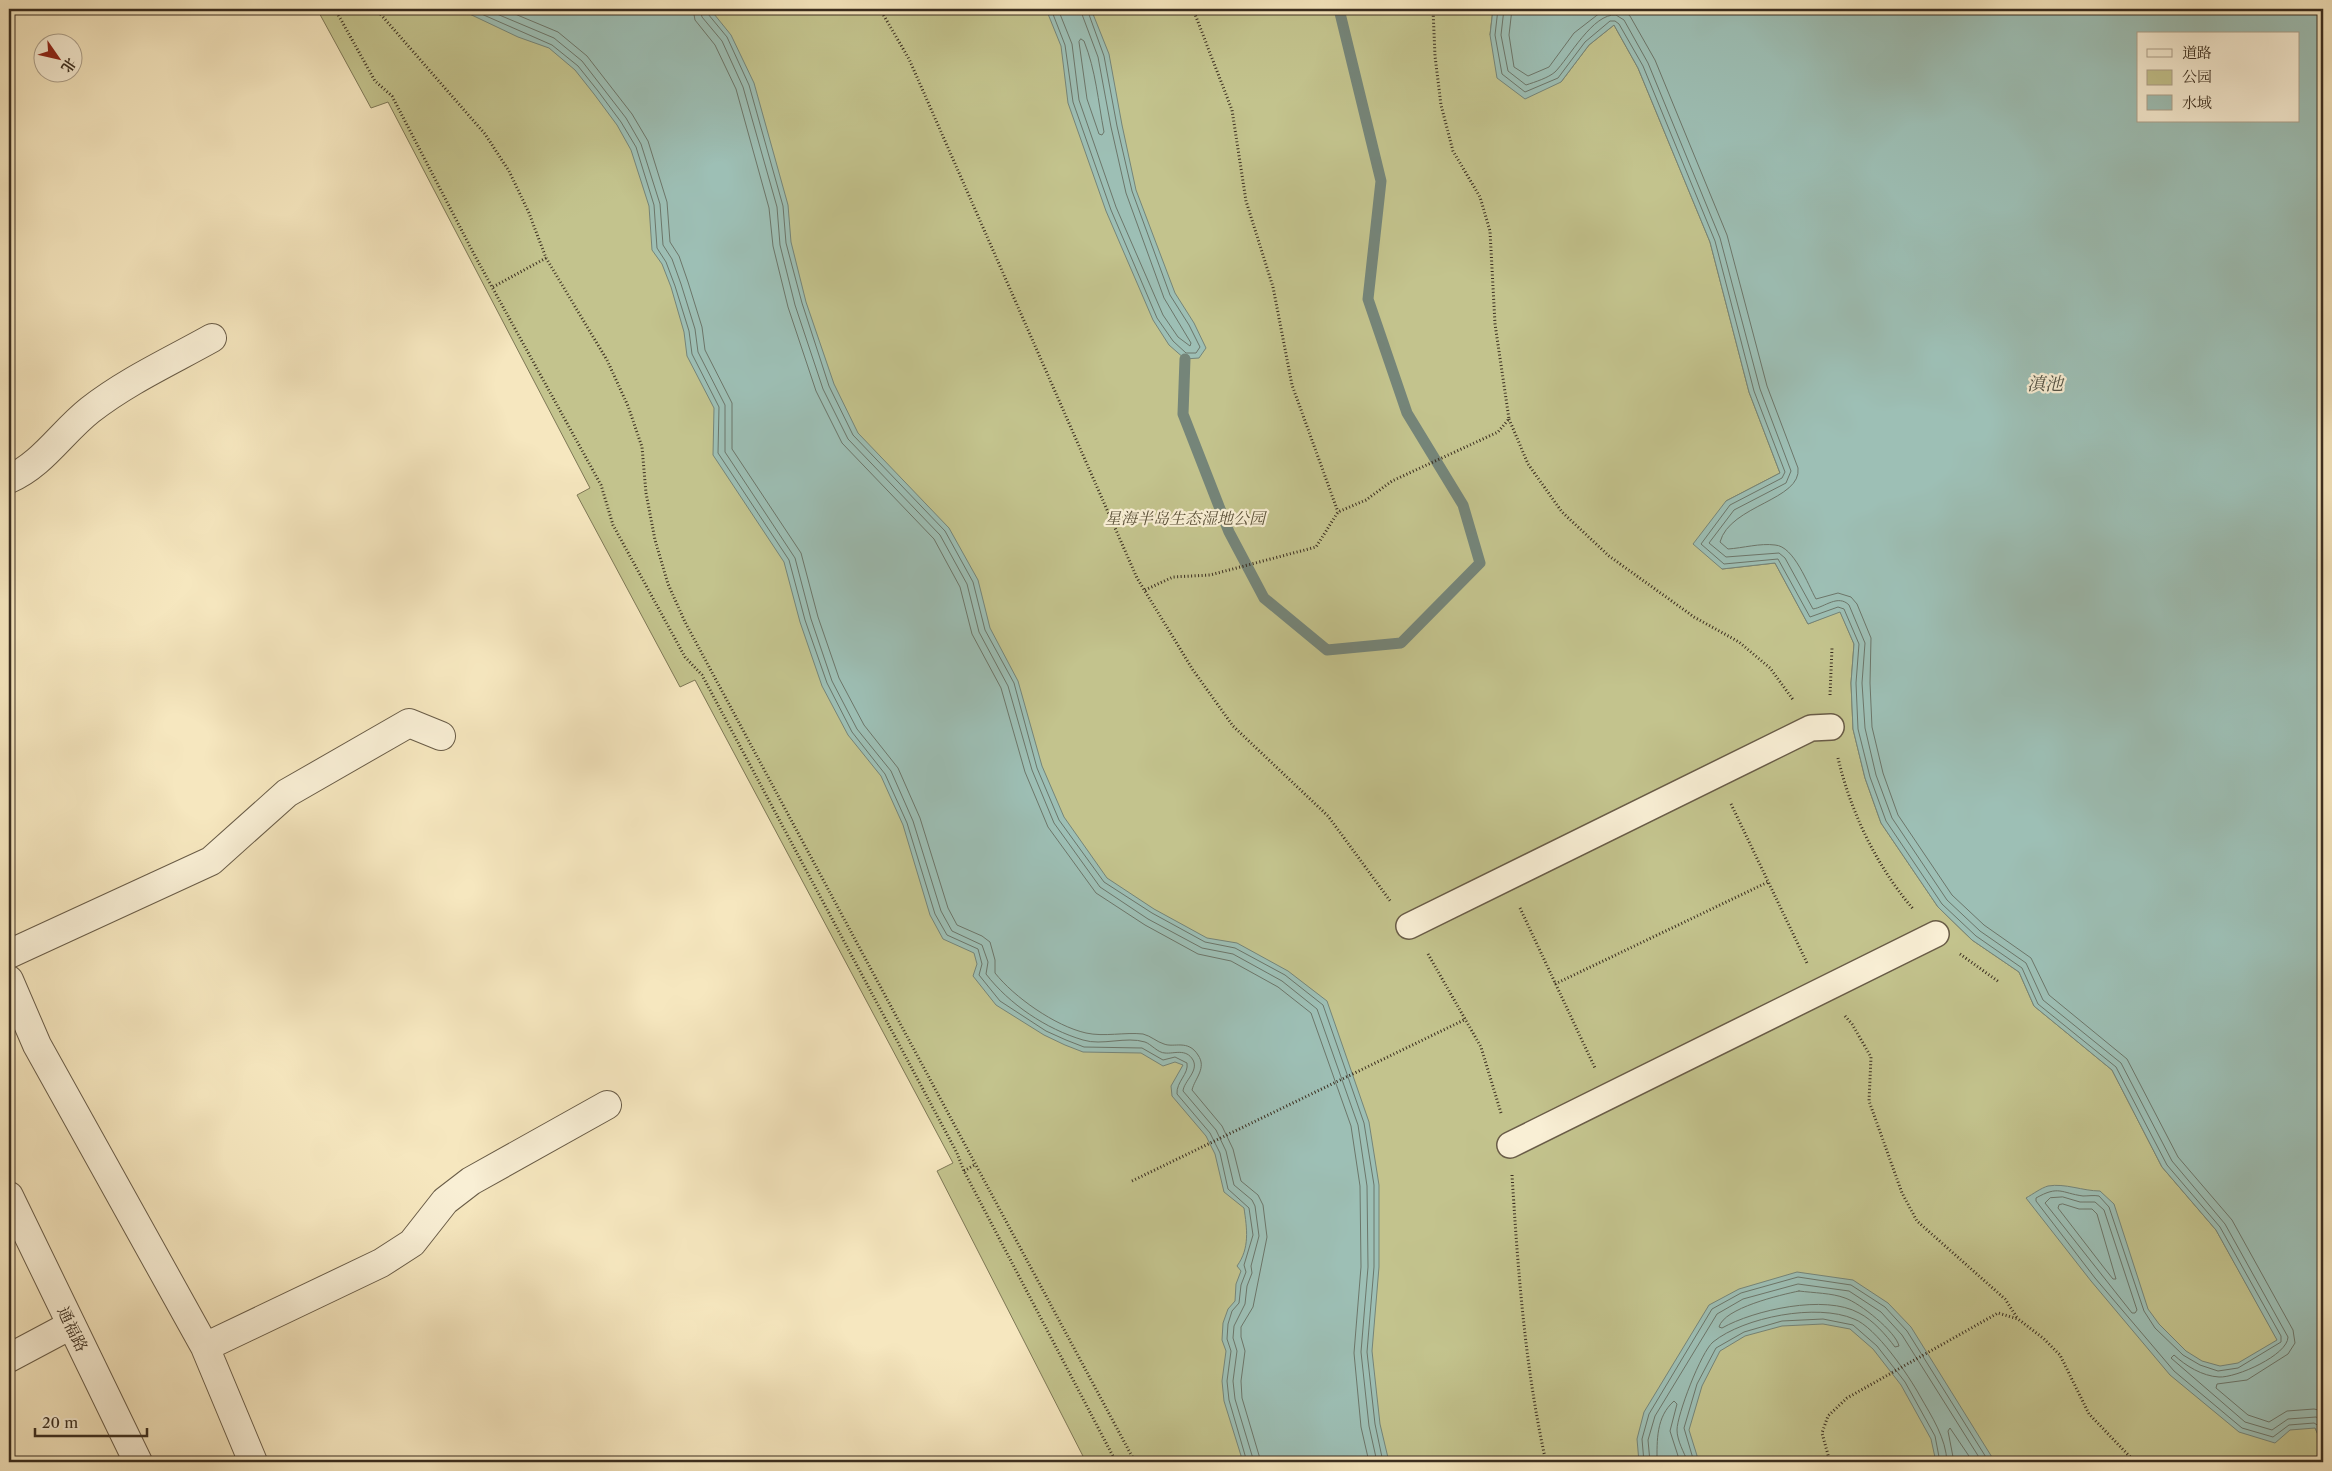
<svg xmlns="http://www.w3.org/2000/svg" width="2332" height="1471" viewBox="0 0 2332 1471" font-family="'Libre Caslon Text','Noto Serif SC',serif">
<rect width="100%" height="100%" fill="#f6e7bf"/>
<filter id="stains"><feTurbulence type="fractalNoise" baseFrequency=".004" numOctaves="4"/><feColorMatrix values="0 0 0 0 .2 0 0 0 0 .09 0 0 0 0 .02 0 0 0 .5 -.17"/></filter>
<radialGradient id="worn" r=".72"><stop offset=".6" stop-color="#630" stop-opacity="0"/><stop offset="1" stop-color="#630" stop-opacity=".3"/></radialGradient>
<!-- green -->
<path fill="#c3c38d" stroke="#7e7856" d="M 317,9 L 1493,9 L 1490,35 L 1561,82 L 1589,45 L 1614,25 L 1638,68 L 1710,242 L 1749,392 L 1780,473 L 1726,501 L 1722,569 L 1775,563 L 1808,624 L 1840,611 L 1854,644 L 1851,683 L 1853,729 L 1865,778 L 1881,823 L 1938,907 L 1972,940 L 2019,972 L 2034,1006 L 2112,1070 L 2162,1167 L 2216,1230 L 2277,1339 L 2323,1446 L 2323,1462 L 1086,1462 L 937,1171 L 953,1163 L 695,680 L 680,687 L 577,495 L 590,488 L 388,102 L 371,108 Z"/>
<!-- water -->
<path fill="#9dbfb5" stroke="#758579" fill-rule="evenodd" d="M 459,9 L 710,9 L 731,35 L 754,83 L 788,205 L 791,242 L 806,302 L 834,384 L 858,433 L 949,528 L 978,580 L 990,628 L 1018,681 L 1042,766 L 1064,817 L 1107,878 L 1154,909 L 1207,938 L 1237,943 L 1288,971 L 1327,1001 L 1369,1122 L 1379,1185 L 1379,1267 L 1372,1351 L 1380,1424 L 1389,1462 L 1243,1462 L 1224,1401 L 1222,1381 L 1226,1351 L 1222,1340 L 1223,1323 L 1228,1309 L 1235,1301 L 1236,1284 L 1241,1271 L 1237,1266 C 1250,1248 1247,1229 1244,1208 L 1224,1192 L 1215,1154 L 1206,1136 L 1172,1096 L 1171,1086 L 1183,1065 L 1175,1062 L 1163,1066 L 1141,1053 L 1083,1052 L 1065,1045 L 1044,1035 L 996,1005 L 973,976 L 977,964 L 974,953 L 943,939 L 930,915 L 903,825 L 881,776 L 848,735 L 822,686 L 800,622 L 784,562 L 713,455 L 714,408 L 687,356 L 684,332 L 671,287 L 662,264 L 652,250 L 649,206 L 631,150 L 617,125 L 594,94 L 575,70 L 549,48 L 518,37 Z
M 1046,9 L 1091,9 L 1109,54 L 1122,125 L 1136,190 L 1175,293 L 1194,323 L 1206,348 L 1199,358 L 1185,359 L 1169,345 L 1153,320 L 1106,211 L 1068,103 L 1061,46 Z
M 1493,9 L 2323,9 L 2323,1446 L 2315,1428 L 2290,1430 L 2275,1443 L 2239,1432 L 2170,1375 L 2091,1281 L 2026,1198 C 2033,1194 2041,1188 2048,1186 C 2065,1183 2083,1191 2100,1191 L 2114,1204 L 2148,1309 L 2159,1324 L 2186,1351 L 2202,1361 L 2220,1366 L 2238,1363 L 2277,1340 L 2216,1230 L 2162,1167 L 2112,1070 L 2034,1006 L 2019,972 L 1972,940 L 1938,907 L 1881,823 L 1865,778 L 1853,729 L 1851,683 L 1854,644 L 1840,612 L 1808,624 L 1775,563 L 1722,569 L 1693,544 L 1726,501 L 1780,473 L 1749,392 L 1710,242 L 1638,68 L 1614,25 L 1589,45 L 1561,82 L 1525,99 L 1497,78 L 1490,35 ZM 2138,34 L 2298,34 L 2298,121 L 2138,121 Z
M 1797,1272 L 1853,1280 L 1888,1303 L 1911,1327 L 1995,1462 L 1936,1462 L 1931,1439 L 1901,1385 L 1873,1349 L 1850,1329 L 1823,1324 L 1782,1326 L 1745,1336 L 1720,1351 L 1702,1386 L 1689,1430 L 1699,1462 L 1639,1462 L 1637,1439 L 1644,1412 L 1709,1305 L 1739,1289 Z"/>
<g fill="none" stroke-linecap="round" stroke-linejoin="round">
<!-- shore -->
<path stroke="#6c766a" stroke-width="1" d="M 470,9 L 552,45 L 578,66 L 598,91 L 621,122 L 636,147 L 654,205 L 657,248 L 666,262 L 675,286 L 689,331 L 692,354 L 719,407 L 718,453 L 789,560 L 805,620 L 827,683 L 852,732 L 885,774 L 907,823 L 935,914 L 947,935 L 978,949 L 982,964 L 979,975 L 1000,1001 L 1046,1031 L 1066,1040 L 1084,1047 L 1142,1048 L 1163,1060 L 1175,1057 L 1187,1063 C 1189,1074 1176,1082 1177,1094 L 1210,1133 L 1220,1153 L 1228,1189 L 1249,1208 L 1253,1235 L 1244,1265 L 1246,1272 L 1241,1285 L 1239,1303 L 1232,1311 L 1228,1324 L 1227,1339 L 1231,1351 L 1227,1381 L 1229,1400 L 1247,1462
M 485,9 L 554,38 L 582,61 L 626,118 L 641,144 L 660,204 L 663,245 L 672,259 L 681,284 L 695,329 L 698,352 L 725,405 L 725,452 L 795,558 L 811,619 L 832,681 L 857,729 L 891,771 L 913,821 L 941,911 L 952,931 L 982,945 L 988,962 L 986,974 C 1009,1004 1046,1029 1083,1040 C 1102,1046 1126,1036 1145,1042 C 1151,1044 1158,1053 1165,1053 C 1174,1054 1186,1048 1193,1060 C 1199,1071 1184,1081 1183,1091 L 1216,1130 L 1226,1151 L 1234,1185 L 1252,1200 L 1255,1206 L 1259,1236 L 1251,1266 L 1252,1273 L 1247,1286 L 1245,1304 L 1234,1326 L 1233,1338 L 1237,1351 L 1233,1381 L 1235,1399 L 1254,1462
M 503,9 L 558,32 L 587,56 L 632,114 L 648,141 L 667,202 L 670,242 L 679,256 L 688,282 L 702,327 L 705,350 L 732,403 L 732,449 L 801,553 L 818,617 L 839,678 L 864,725 L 898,768 L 920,818 L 948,908 L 957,925 L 982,936 L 990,942 L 995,960 L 995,973 C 1014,997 1055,1026 1086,1033 C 1104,1037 1125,1032 1143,1034 C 1151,1036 1157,1042 1164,1044 C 1174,1048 1188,1039 1198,1055 C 1207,1068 1195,1078 1192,1090 L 1222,1126 L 1233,1149 L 1241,1181 L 1258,1195 L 1263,1205 L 1267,1237 L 1253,1307 L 1241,1327 L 1241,1337 L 1245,1351 L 1241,1381 L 1242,1398 L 1261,1462
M 693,9 L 695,20 L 715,45 L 736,89 L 769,208 L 773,246 L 788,307 L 816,391 L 842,443 L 934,539 L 960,587 L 972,634 L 1001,688 L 1025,772 L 1048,827 L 1096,893 L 1145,925 L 1198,954 L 1231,961 L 1278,987 L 1311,1013 L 1351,1126 L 1360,1186 L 1361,1267 L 1354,1353 L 1361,1427 L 1369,1462
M 700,9 L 702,17 L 722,41 L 743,87 L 777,207 L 780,245 L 795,305 L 823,389 L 848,439 L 940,535 L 967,584 L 979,632 L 1008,686 L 1032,770 L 1054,823 L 1100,887 L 1148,919 L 1202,948 L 1233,954 L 1282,981 L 1317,1009 L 1358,1125 L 1367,1186 L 1368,1267 L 1361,1352 L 1369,1426 L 1377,1462
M 706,9 L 708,14 L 727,37 L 749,85 L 783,206 L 786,243 L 802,303 L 829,386 L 853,435 L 945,531 L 973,582 L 985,630 L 1014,683 L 1037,768 L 1059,820 L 1104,882 L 1152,913 L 1205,942 L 1235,948 L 1285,975 L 1323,1005 L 1364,1123 L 1374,1185 L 1374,1267 L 1367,1352 L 1375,1424 L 1383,1462
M 1051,9 L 1065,45 L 1073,102 L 1111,210 L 1157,318 L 1173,341 L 1186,353 L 1196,353 L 1200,347 L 1189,325 L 1170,295 L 1132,191 L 1117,126 L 1104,56 L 1087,9
M 1058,9 L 1072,44 L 1079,100 L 1116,207 L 1163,315 L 1178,337 L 1190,346 L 1191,343 L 1164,298 L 1126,193 L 1111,127 L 1098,57 L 1080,9
M 1498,9 L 1495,35 L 1502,74 L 1525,92 L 1558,78 L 1585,42 L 1610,21 L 1615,21 L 1619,24 L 1643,66 L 1715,241 L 1754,391 L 1785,472 L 1782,478 L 1730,505 L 1701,544 L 1724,564 L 1778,559 L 1810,617 L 1838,607 L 1844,609 L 1859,644 L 1856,683 L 1858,729 L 1870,777 L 1886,821 L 1942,904 L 1976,936 L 2022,968 L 2038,1004 L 2116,1067 L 2167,1165 L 2220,1227 L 2281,1336 L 2281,1342 L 2238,1368 L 2218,1371 L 2200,1365 L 2183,1355 L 2155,1328 L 2144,1311 L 2109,1207 L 2099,1196 C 2094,1195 2088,1196 2083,1196 C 2061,1193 2059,1185 2036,1198 L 2036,1201 L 2095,1278 L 2174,1371 L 2242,1428 L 2273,1437 L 2289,1425 L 2314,1423 L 2319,1426 L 2323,1434
M 1504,9 L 1501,35 L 1508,71 L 1526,85 C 1535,82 1548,78 1555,72 C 1569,58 1593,13 1616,15 L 1624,20 L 1648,63 L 1720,238 L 1760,389 L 1791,471 L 1786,483 L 1734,510 L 1709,543 L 1726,557 L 1779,553 L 1785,558 L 1813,609 C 1825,607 1838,594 1849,605 L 1865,643 L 1862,683 L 1865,728 L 1876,775 L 1892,818 L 1947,900 L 1980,931 L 2026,963 L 2043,1000 L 2121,1063 L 2172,1161 L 2225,1224 L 2288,1337 C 2288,1355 2236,1378 2219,1377 C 2202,1376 2186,1366 2174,1355 L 2171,1358 L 2245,1422 L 2272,1430 L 2288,1419 L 2316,1417 L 2323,1421
M 1512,9 L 1509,35 L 1514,67 L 1528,76 L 1549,67 L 1574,33 L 1605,9
M 1622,9 L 1630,16 L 1655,60 L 1727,235 L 1767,386 L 1798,468 C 1802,500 1730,505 1720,542 L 1728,549 C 1743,548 1760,543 1775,545 C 1794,546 1808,585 1816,599 L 1838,593 L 1851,597 L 1857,604 L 1871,638 L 1870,683 L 1872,727 L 1883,773 L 1898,815 L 1952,895 L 1984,925 L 2031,958 L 2049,995 L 2127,1059 L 2178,1157 L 2232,1220 L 2293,1330 L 2295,1343 L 2288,1354 L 2247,1380 L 2217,1384 L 2216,1388 L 2248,1415 L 2269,1422 L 2287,1411 L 2314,1409 L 2323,1411
M 1081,39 L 1084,41 C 1096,71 1098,101 1104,132 L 1102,135 L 1099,134 L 1087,99 L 1079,42 Z
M 2063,1197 L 2080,1202 L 2095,1202 L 2104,1210 L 2137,1310 L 2135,1313 L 2132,1313 L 2045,1203 L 2050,1198 Z
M 2063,1204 L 2079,1209 L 2092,1209 L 2097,1214 L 2116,1279 L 2113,1279 L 2105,1269 L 2058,1208 L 2059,1205 Z
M 1799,1291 C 1814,1293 1832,1293 1845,1298 C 1860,1303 1896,1332 1899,1346 L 1895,1347 C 1886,1335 1873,1320 1859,1313 C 1825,1294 1754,1310 1722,1328 L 1719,1327 C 1724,1308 1780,1295 1799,1291 Z
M 1644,1462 L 1642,1439 L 1649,1414 L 1712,1309 L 1741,1293 L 1798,1277 L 1851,1285 L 1885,1307 L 1907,1331 L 1989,1462
M 1650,1462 L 1648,1440 L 1655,1416 L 1717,1314 L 1743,1299 L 1798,1284 L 1849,1291 L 1881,1312 L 1902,1335 L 1982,1462
M 1657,1462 C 1657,1440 1656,1417 1674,1401 L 1677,1404 L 1670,1431 L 1680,1462
M 1688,1462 C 1684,1453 1677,1440 1677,1430 C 1677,1415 1701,1352 1713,1342 C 1744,1317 1817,1303 1854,1319 C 1876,1327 1909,1376 1920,1396 C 1932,1417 1946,1438 1947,1462
M 1694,1462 L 1684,1428 L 1697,1384 L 1716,1348 L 1744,1332 L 1782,1321 L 1823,1319 L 1853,1325 L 1877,1346 L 1905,1382 L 1935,1436 L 1940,1462
M 1954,1462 L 1948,1431 L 1950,1428 L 1973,1462"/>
<!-- stream -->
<path stroke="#758579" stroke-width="11" d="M 1185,359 L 1183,414 L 1229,532 L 1264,598 L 1327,650 L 1401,643 L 1480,563 L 1463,505 L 1407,413 L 1368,299 L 1381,181 L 1339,9"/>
<!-- pedestrian casing -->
<g stroke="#695c47" stroke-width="28">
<path id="pedestrian" d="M 1409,926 L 1811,728 L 1831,727
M 1510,1145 L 1936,934"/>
</g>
<!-- minor casing -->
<g stroke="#695c47" stroke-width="30">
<path id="minor" d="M 9,479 C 42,465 62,432 90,410 C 127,381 171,361 212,338
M 9,954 L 211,861 L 287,793 L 409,723 L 441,736
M 9,980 L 37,1045 L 205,1347 L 253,1462
M 9,1196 L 138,1462
M 205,1347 L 381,1263 L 412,1243 L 445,1201 L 471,1181 L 607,1105"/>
</g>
<!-- tertiary casing -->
<g stroke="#695c47" stroke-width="30">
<path id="tertiary" d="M 9,1358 L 71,1325"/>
</g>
<!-- path -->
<path stroke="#3a2d1f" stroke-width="3" stroke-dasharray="1 2.5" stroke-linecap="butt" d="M 335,9 L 375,81 L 392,96 L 475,256 L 601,485 L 613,525 L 685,657 L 702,675 L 957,1153 L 964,1171 L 1116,1462
M 376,9 L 485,134 L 509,171 L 529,213 L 546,258 L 607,360 L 628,406 L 642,447 L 646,493 L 655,540 L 668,584 L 685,622 L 1135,1462
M 880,9 L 909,59 L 1137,578 L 1193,670 L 1233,726 L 1328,816 L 1391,902
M 1193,9 L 1232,110 L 1246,201 L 1273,287 L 1292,385 L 1338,512
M 493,287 L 546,258
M 1509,419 L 1528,464 L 1562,512 L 1609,556 L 1694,617 L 1739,642 L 1770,668 L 1794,701
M 1145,590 L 1173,577 L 1210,575 L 1316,547 L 1338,512 L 1366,500 L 1392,481 L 1498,432 L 1509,419 L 1495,324 L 1490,231 L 1480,197 L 1453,151 L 1441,105 L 1435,56 L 1433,9
M 1830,695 L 1832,648
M 1838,758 C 1851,813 1877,867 1914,910
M 1731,804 L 1807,963
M 1520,908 L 1595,1068
M 1428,954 L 1481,1047 L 1501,1113
M 1960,954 L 1999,982
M 1555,984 L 1768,882
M 1845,1016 L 1852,1024 L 1871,1057 L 1869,1101 L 1902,1193 L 1917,1221 L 2005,1299 L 2018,1319
M 964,1171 L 976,1164
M 1512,1175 C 1518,1271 1525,1368 1546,1462
M 1132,1181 L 1466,1019
M 1830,1462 L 1822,1433 L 1828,1416 L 1847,1398 L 1998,1313 L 2018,1319 L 2043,1338 L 2060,1355 L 2089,1414 L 2135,1462"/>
<!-- pedestrian -->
<use href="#pedestrian" stroke="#f9efd5" stroke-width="25"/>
<!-- minor -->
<use href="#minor" stroke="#f9efd5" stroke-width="28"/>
<!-- tertiary -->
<use href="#tertiary" stroke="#f9efd5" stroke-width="28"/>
</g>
<g text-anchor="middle" stroke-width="4.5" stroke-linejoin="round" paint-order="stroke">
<!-- park labels -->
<g font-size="16" font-style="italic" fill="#5c523a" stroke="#f9efd5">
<text x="1185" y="524">星海半岛生态湿地公园</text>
</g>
<!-- street labels -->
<g font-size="16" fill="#3a2d1f" stroke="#f9efd5">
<text transform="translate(73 1329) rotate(64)" y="6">通福路</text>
</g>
<!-- water labels -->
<g font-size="18" font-style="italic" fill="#535244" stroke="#f9efd5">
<text x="2045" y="390">滇池</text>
</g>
</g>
<!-- margin -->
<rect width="2332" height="1471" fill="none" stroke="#f6e7bf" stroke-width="30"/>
<rect x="10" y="10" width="2312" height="1451" fill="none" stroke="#3a2d1f" stroke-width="2.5"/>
<rect x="15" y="15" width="2302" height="1441" fill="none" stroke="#3a2d1f"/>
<!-- legend -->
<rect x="2137" y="32" width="162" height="90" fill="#f9efd5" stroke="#ada18c"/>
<rect x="2147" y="49" width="25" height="8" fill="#f9efd5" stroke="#ada18c"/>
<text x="2182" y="58" font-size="15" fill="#3a2d1f">道路</text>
<rect x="2147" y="70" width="25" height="15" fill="#c3c38d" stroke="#ada18c"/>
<text x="2182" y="82" font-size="15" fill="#3a2d1f">公园</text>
<rect x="2147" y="95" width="25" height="15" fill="#9dbfb5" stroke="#ada18c"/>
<text x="2182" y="108" font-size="15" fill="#3a2d1f">水域</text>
<!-- north arrow -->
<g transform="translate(58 58) rotate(124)"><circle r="24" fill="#f9efd5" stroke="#ada18c"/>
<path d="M0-4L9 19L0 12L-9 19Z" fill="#8f2418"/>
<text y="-8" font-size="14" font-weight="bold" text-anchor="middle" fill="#3a2d1f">北</text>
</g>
<!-- scale -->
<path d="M35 1428v8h112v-8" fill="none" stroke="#3a2d1f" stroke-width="2.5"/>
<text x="42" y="1428" font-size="15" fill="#3a2d1f" stroke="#f9efd5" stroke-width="4" paint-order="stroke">20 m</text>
<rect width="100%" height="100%" filter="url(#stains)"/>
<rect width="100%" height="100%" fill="url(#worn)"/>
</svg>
